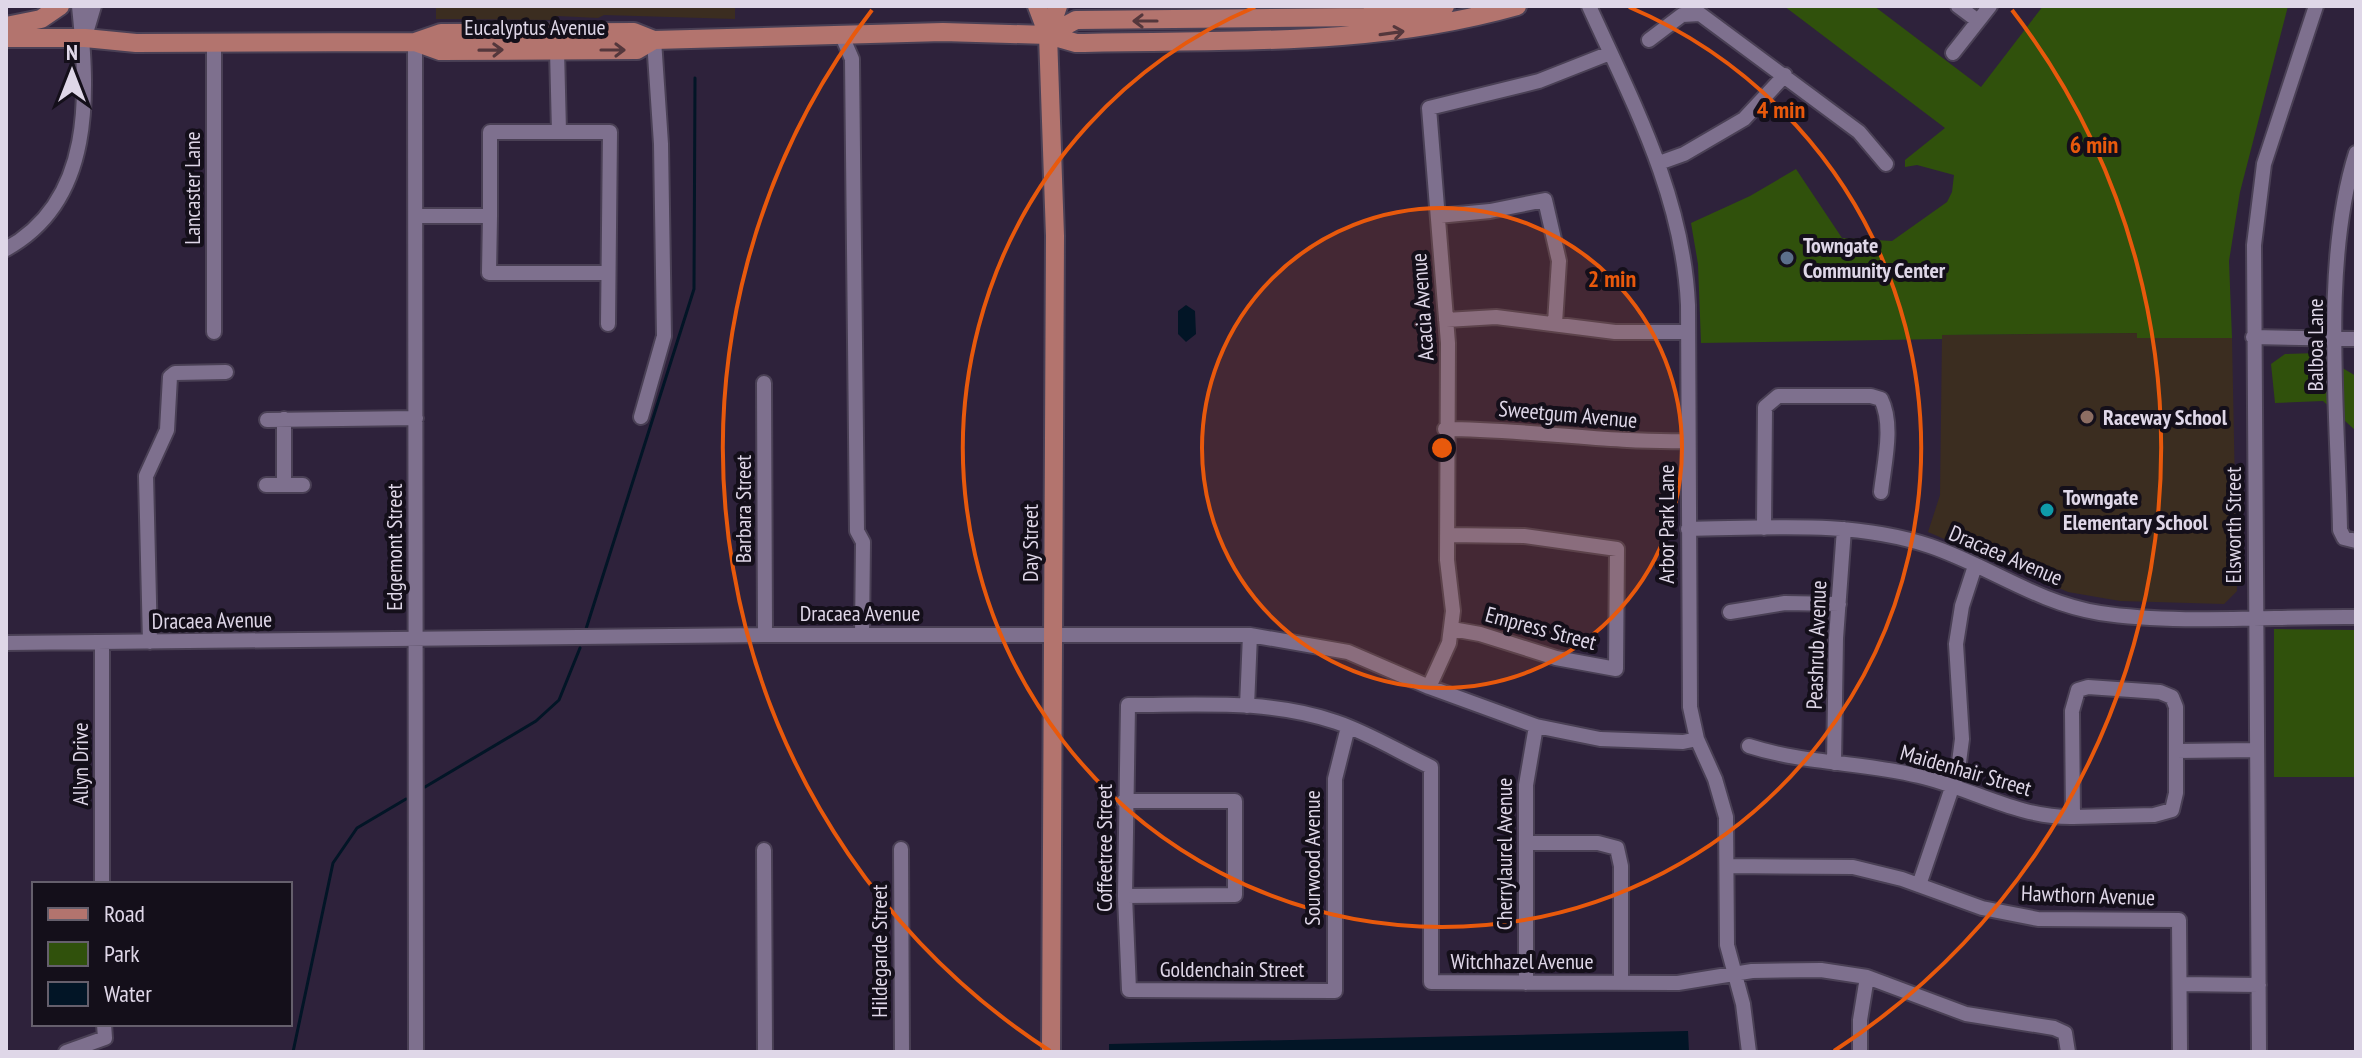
<svg xmlns="http://www.w3.org/2000/svg" width="2362" height="1058" viewBox="0 0 2362 1058" font-family="'PT Sans Narrow',sans-serif">
<rect width="100%" height="100%" fill="#2e223b"/>
<!-- education -->
<path fill="#3b2d20" d="M 436,6 L 735,6 L 735,19 L 604,15 L 598,18 L 558,16 L 556,20 L 436,19 Z
M 2137,333 L 2138,338 L 2232,338 L 2237,591 L 2224,604 L 2120,601 L 2068,592 L 1928,532 L 1940,495 L 1942,335 Z"/>
<!-- green -->
<path fill="#30510c" d="M 1784,6 L 1874,6 L 1981,87 L 2043,6 L 2288,6 L 2240,192 L 2229,261 L 2232,338 L 2137,338 L 2137,333 L 1942,335 L 1942,339 L 1701,343 L 1698,264 L 1691,223 L 1750,196 L 1796,169 L 1842,238 L 1892,241 L 1947,202 L 1952,192 L 1954,175 L 1917,165 L 1905,167 L 1905,160 L 1945,128 Z
M 2317,353 L 2356,376 L 2356,431 L 2323,401 L 2275,403 L 2271,364 L 2285,354 Z
M 2274,629 L 2356,630 L 2356,777 L 2274,777 Z"/>
<!-- water -->
<path fill="#021526" d="M 1186,305 L 1195,311 L 1196,334 L 1186,342 L 1178,334 L 1178,311 Z
M 1688,1031 L 1689,1052 L 1109,1052 L 1109,1044 Z"/>
<g fill="none" stroke-linecap="round" stroke-linejoin="round">
<!-- stream -->
<path stroke="#021526" stroke-width="3" d="M 586,629 L 694,289 L 695,78
M 425,787 L 536,721 L 559,700 L 580,648
M 293,1052 L 333,863 L 357,828 L 406,799"/>
<!-- minor casing -->
<g stroke="#4a4055" stroke-width="18">
<path id="minor" d="M 1589,6 C 1633,103 1683,196 1688,305 L 1690,707 L 1697,739 L 1715,779 L 1726,817 L 1727,945 L 1743,1004 L 1749,1052
M 1958,6 L 1978,21
M 86,33 L 94,6
M 842,36 L 852,59 L 857,531 L 863,542 L 862,635
M 1649,40 L 1682,15 L 1700,14 L 1859,132 L 1886,164
M 415,42 L 416,1052
M 1953,53 L 1990,6
M 559,132 L 610,132 L 608,324
M 2356,153 C 2321,264 2338,413 2340,530 L 2344,538 L 2356,541
M 1659,163 L 1684,154 L 1744,119 L 1785,75
M 416,216 L 490,216 L 490,132 L 559,132 L 557,50
M 490,216 L 489,273 L 608,273
M 1438,216 L 1490,211 L 1545,200 L 1559,261 L 1555,323
M 6,249 C 95,200 88,93 79,6
M 1446,320 L 1496,317 L 1615,332 L 1688,332
M 214,332 L 214,44
M 2253,337 L 2356,339
M 764,383 L 765,635
M 641,417 L 664,336 L 661,144 L 654,40
M 267,420 L 416,418
M 1445,429 C 1527,429 1606,443 1688,441
M 266,485 L 303,485
M 284,485 L 284,419
M 1764,528 L 1765,407 L 1778,396 L 1871,396 L 1881,399 C 1894,425 1884,464 1881,492
M 1688,529 C 1769,528 1852,520 1930,546 C 1989,566 2037,603 2100,613 C 2179,625 2275,616 2356,617
M 1447,535 L 1524,536 L 1617,549 L 1616,669 L 1556,658 L 1480,634 L 1452,629
M 1730,612 L 1785,603 L 1839,604
M 150,642 L 146,476 L 167,430 L 170,377 L 175,373 L 226,372
M 6,643 L 765,635 L 1250,635 L 1348,652 L 1429,687 L 1536,726 L 1600,739 L 1683,742 L 1697,739
M 102,643 L 102,884
M 1429,687 L 1449,643 L 1453,611 L 1447,560 L 1448,343 L 1429,108 L 1539,81 L 1610,53
M 1247,706 L 1250,635
M 1348,727 L 1335,779 L 1335,991 L 1129,990 L 1125,896 L 1128,705 C 1197,705 1270,699 1336,722 C 1369,733 1399,752 1431,767 L 1431,982 L 1678,983 L 1752,971 L 1821,970 L 1867,977 L 1966,1014 L 2054,1028 L 2065,1033 L 2068,1052
M 1749,746 C 1805,764 1862,762 1919,776 C 1971,788 2018,818 2073,817 L 2154,815 L 2172,810 L 2176,793 L 2176,707 L 2172,697 L 2160,692 L 2088,687 L 2078,690 L 2072,711 L 2073,817
M 2176,751 L 2257,750
M 1834,763 L 1836,638 L 1844,529
M 1124,801 L 1235,801 L 1235,895 L 1125,896
M 1526,843 L 1598,843 L 1617,848 L 1621,866 L 1621,983
M 901,849 L 902,1052
M 764,850 L 765,1052
M 1728,866 L 1853,867 L 1902,879 L 1982,908 L 2038,919 L 2179,920 L 2180,1052
M 1919,885 L 1958,770 L 1962,739 L 1956,644 L 1962,606 L 1975,566
M 1526,983 L 1526,785 L 1536,726
M 2180,984 L 2259,985
M 66,1052 L 105,1038 L 104,1024
M 1860,1052 L 1860,1020 L 1867,977
M 2259,1052 L 2254,245 L 2264,164 L 2316,6"/>
</g>
<!-- major casing -->
<g stroke="#4a4055" stroke-width="22">
<path id="major" d="M 1037,6 L 1048,35 L 1055,236 L 1051,1052
M 6,26 L 41,19 L 60,6
M 1048,35 L 1076,20 L 1365,17 L 1445,6
M 1048,35 L 1058,6
M 6,38 L 85,38 L 136,43 L 415,42 L 441,33 L 634,32 L 654,40 L 943,32 L 1048,35 L 1076,43 C 1230,39 1367,48 1517,6
M 415,42 L 440,51 L 637,50 L 654,40"/>
</g>
<!-- minor -->
<use href="#minor" stroke="#7e708e" stroke-width="14"/>
<!-- major -->
<use href="#major" stroke="#b3746e" stroke-width="18"/>
</g>
<!-- one-way arrows -->
<defs><path id="oneway-shaft" d="M-6 0H5M1.5-3L5.5 0L1.5 3" fill="none" stroke-width="1.6" stroke-linecap="round" stroke-linejoin="round" transform="scale(2)"/></defs>
<g stroke="#54373c">
<use href="#oneway-shaft" transform="translate(1145 21) rotate(180)"/>
<use href="#oneway-shaft" transform="translate(1392 33) rotate(-8)"/>
<use href="#oneway-shaft" transform="translate(491 50) rotate(-1)"/>
<use href="#oneway-shaft" transform="translate(613 50)"/>
</g>
<!-- distance rings -->
<circle cx="1442" cy="448" r="240" fill="#e8590c" fill-opacity=".12"/>
<g fill="none" stroke="#e8590c" stroke-width="4">
<circle cx="1442" cy="448" r="240"/>
<path d="M1629 7A479 479 0 1 1 1255 7"/>
<path d="M1050 1051A719 719 0 0 1 872 10M2012 10A719 719 0 0 1 1834 1051"/>
</g>
<!-- markers -->
<circle fill="#5c6f8a" stroke="#140f1a" stroke-width="3" cx="1787" cy="258" r="8"/>
<circle fill="#8d6e63" stroke="#140f1a" stroke-width="3" cx="2087" cy="417" r="8"/>
<circle fill="#0f9aa8" stroke="#140f1a" stroke-width="3" cx="2047" cy="510" r="8"/>
<g text-anchor="middle" stroke-width="8" stroke-linejoin="round" paint-order="stroke">
<!-- street labels -->
<g font-size="22" fill="#dfd7e8" stroke="#140f1a">
<text x="535" y="35">Eucalyptus Avenue</text>
<text transform="translate(192 188) rotate(-90)" y="8">Lancaster Lane</text>
<text transform="translate(1422 307) rotate(-94)" y="8">Acacia Avenue</text>
<text transform="translate(2315 345) rotate(-90)" y="8">Balboa Lane</text>
<text transform="translate(1568 414) rotate(5)" y="8">Sweetgum Avenue</text>
<text transform="translate(743 509) rotate(-90)" y="8">Barbara Street</text>
<text transform="translate(1666 524) rotate(-90)" y="8">Arbor Park Lane</text>
<text transform="translate(2233 525) rotate(-90)" y="8">Elsworth Street</text>
<text transform="translate(1030 543) rotate(-90)" y="8">Day Street</text>
<text transform="translate(394 547) rotate(-90)" y="8">Edgemont Street</text>
<text transform="translate(2006 555) rotate(23)" y="8">Dracaea Avenue</text>
<text x="860" y="621">Dracaea Avenue</text>
<text transform="translate(212 620) rotate(-1)" y="8">Dracaea Avenue</text>
<text transform="translate(1541 628) rotate(15)" y="8">Empress Street</text>
<text transform="translate(1816 645) rotate(-88)" y="8">Peashrub Avenue</text>
<text transform="translate(80 764) rotate(-90)" y="8">Allyn Drive</text>
<text transform="translate(1966 770) rotate(16)" y="8">Maidenhair Street</text>
<text transform="translate(1104 848) rotate(-90)" y="8">Coffeetree Street</text>
<text transform="translate(1504 854) rotate(-90)" y="8">Cherrylaurel Avenue</text>
<text transform="translate(1312 858) rotate(-90)" y="8">Sourwood Avenue</text>
<text transform="translate(2088 895) rotate(2)" y="8">Hawthorn Avenue</text>
<text transform="translate(879 951) rotate(-90)" y="8">Hildegarde Street</text>
<text x="1522" y="969">Witchhazel Avenue</text>
<text x="1232" y="977">Goldenchain Street</text>
</g>
<!-- poi labels -->
<g font-size="22" font-weight="bold" fill="#dfd7e8" stroke="#140f1a" text-anchor="start">
<text x="1803" y="253">Towngate<tspan x="1803" dy="25">Community Center</tspan></text>
<text x="2103" y="425">Raceway School</text>
<text x="2063" y="505">Towngate<tspan x="2063" dy="25">Elementary School</tspan></text>
</g>
</g>
<circle cx="1442" cy="448" r="12" fill="#e8590c" stroke="#140f1a" stroke-width="4"/>
<g font-size="24" text-anchor="middle" font-weight="bold" fill="#e8590c" stroke="#140f1a" stroke-width="8" stroke-linejoin="round" paint-order="stroke">
<text x="1781" y="118">4 min</text>
<text x="2094" y="153">6 min</text>
<text x="1612" y="287">2 min</text>
</g>
<!-- border -->
<rect width="2362" height="1058" fill="none" stroke="#dfd7e8" stroke-width="16"/>
<!-- legend -->
<rect x="32" y="882" width="260" height="144" fill="#140f1a" stroke="#655f6c" stroke-width="2"/>
<rect x="48" y="908" width="40" height="12" fill="#b3746e" stroke="#655f6c" stroke-width="2"/>
<text x="104" y="922" font-size="24" fill="#dfd7e8">Road</text>
<rect x="48" y="942" width="40" height="24" fill="#30510c" stroke="#655f6c" stroke-width="2"/>
<text x="104" y="962" font-size="24" fill="#dfd7e8">Park</text>
<rect x="48" y="982" width="40" height="24" fill="#021526" stroke="#655f6c" stroke-width="2"/>
<text x="104" y="1002" font-size="24" fill="#dfd7e8">Water</text>
<!-- north arrow -->
<g transform="translate(72 72)" stroke="#140f1a" stroke-width="6" paint-order="stroke">
<path d="M0-6L14 30L0 20L-14 30Z" fill="#dfd7e8"/>
<text y="-12" font-size="22" font-weight="bold" text-anchor="middle" fill="#dfd7e8">N</text>
</g>
</svg>
